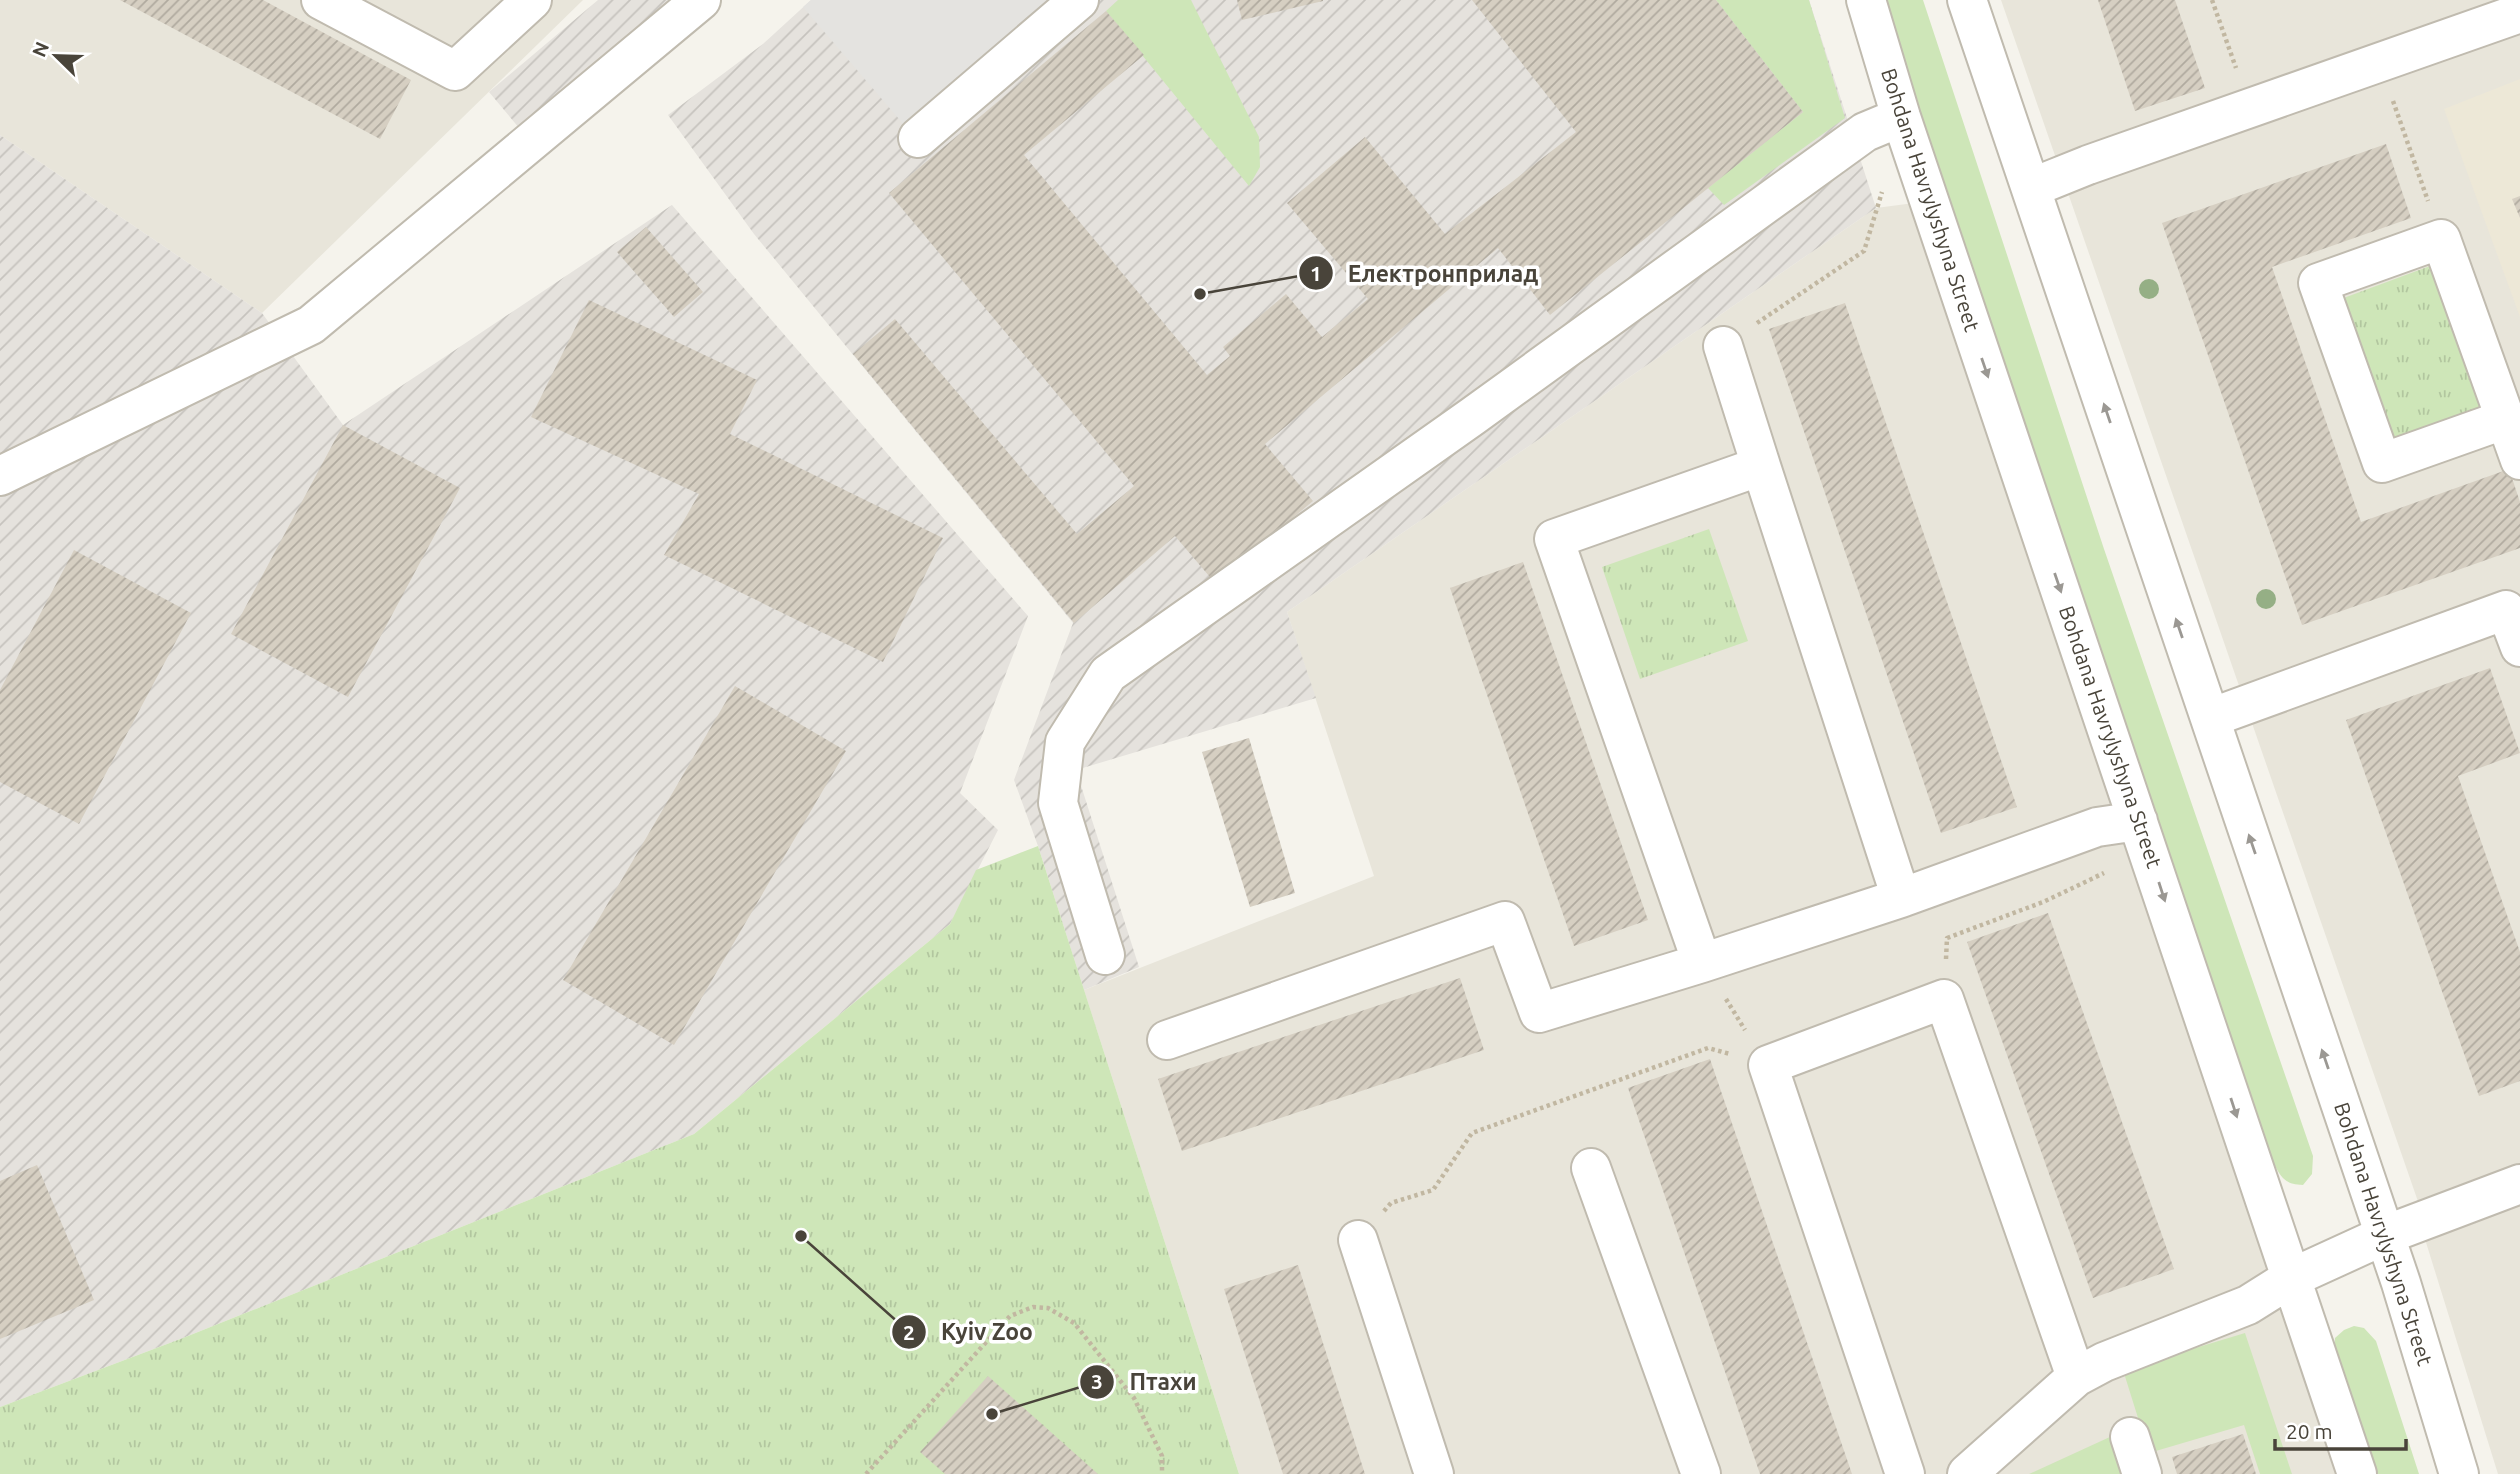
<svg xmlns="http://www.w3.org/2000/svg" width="2520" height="1474" viewBox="0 0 2520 1474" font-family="Ubuntu,sans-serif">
<defs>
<pattern id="industrial-furrows" width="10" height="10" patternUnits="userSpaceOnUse" patternTransform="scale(1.75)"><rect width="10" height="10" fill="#e5e2dd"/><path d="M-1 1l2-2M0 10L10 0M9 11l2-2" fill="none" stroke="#c6c3be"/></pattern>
<pattern id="park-tufts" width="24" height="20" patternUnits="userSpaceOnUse" patternTransform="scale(1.75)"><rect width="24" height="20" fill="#cee6b8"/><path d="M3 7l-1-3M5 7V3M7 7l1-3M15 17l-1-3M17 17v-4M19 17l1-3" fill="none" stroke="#b2c69f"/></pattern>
<pattern id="building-hatch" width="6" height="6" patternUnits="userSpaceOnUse" patternTransform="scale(1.75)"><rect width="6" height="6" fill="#d6cfc2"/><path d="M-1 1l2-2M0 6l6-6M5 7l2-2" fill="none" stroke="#b0aa9f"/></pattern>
</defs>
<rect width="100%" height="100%" fill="#f5f3ec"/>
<!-- residential -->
<path fill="#e8e5da" d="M 0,0 L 583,0 L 262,313 L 0,135 Z
M 2001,0 L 2520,0 L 2520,1175 L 2422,1213 Z
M 1914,203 L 2342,1474 L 1239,1474 L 1084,990 L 1374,876 L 1287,612 L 1876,208 Z
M 2520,1199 L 2520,1474 L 2498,1474 L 2424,1236 Z"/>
<!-- industrial -->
<path fill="url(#industrial-furrows)" d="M 598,0 L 686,0 L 525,135 L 489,92 Z
M 811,0 L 1809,0 L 1876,208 L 1287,612 L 1316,698 L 1076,770 L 1139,967 L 1084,990 L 1038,846 L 1014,780 L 1073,623 L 754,234 L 668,115 L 763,44 Z
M 0,135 L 262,313 L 343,425 L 672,205 L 1028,616 L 960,793 L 998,830 L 950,924 L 694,1134 L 183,1338 L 0,1407 Z"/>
<!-- education -->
<path fill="#ede8d7" d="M 2520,79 L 2520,317 L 2444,109 Z"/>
<!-- green -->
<path fill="#cee6b8" d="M 1118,0 L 1191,0 L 1259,137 L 1260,167 L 1249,186 L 1106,11 Z
M 1716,0 L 1809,0 L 1845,118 L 1724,205 L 1708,188 L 1803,112 Z
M 1877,0 L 1923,0 L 2104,549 L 2313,1156 L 2312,1174 L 2303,1185 C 2283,1185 2280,1175 2271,1158 Z
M 2354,1326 L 2364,1328 L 2376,1341 L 2419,1474 L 2372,1474 L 2333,1361 L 2335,1338 L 2344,1330 Z
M 2245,1333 L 2292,1474 L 2260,1474 L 2244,1425 L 2149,1453 L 2123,1370 Z
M 2112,1436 L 2124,1474 L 2029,1474 Z"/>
<!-- park -->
<path fill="url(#park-tufts)" d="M 2430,266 L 2483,408 L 2394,441 L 2341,299 Z
M 1709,529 L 1748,641 L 1640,679 L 1602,567 Z
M 1038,846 L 1239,1474 L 0,1474 L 0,1407 L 183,1338 L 694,1134 L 950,924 L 976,870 Z"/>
<!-- parking -->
<path fill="#e4e3e0" d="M 811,0 L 1053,0 L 905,126 L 803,7 Z"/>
<!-- building -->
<path fill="url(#building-hatch)" d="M 120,0 L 263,0 L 411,80 L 380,139 Z
M 1237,0 L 1323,0 L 1323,1 L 1242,20 Z
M 1472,0 L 1716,0 L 1803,112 L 1550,315 L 1498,248 L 1265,444 L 1313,501 L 1215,583 L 1175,536 L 1074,623 L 853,354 L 895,319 L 1077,534 L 1134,486 L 889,193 L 1106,11 L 1144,55 L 1024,155 L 1207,375 L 1230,356 L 1223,347 L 1286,294 L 1322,337 L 1368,299 L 1287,203 L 1365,137 L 1445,234 L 1576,132 Z
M 2098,0 L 2175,0 L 2205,88 L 2135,111 Z
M 2386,144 L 2411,218 L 2272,267 L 2361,522 L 2509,469 L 2520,502 L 2520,548 L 2302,625 L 2162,223 Z
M 2520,196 L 2520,218 L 2512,199 Z
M 646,227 L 703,292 L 674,317 L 617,252 Z
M 589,300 L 757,380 L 730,434 L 943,538 L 883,662 L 664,555 L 699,494 L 531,417 Z
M 1845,303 L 2017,807 L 1941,833 L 1769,329 Z
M 343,425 L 460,488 L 348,697 L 231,634 Z
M 74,550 L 191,613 L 79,824 L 0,782 L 0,690 Z
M 1523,562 L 1648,920 L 1574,946 L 1450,588 Z
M 2490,668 L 2520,753 L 2458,776 L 2520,952 L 2520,1081 L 2479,1096 L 2346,720 Z
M 735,686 L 846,751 L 674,1045 L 563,980 Z
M 1249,738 L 1295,893 L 1250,907 L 1202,752 Z
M 2048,913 L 2174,1269 L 2093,1298 L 1967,942 Z
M 1460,978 L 1484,1050 L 1182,1151 L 1158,1079 Z
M 1710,1059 L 1852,1474 L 1760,1474 L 1633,1103 L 1628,1088 Z
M 37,1165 L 94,1300 L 0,1339 L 0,1181 Z
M 1298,1265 L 1365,1474 L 1283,1474 L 1224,1289 Z
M 988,1376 L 1098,1474 L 945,1474 L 920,1452 Z
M 2243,1434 L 2256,1474 L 2177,1474 L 2172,1457 Z"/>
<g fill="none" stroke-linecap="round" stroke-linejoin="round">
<!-- minor casing -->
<g stroke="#c0bbaf" stroke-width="42">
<path id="minor" d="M 321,0 L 455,71 L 532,0
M 1866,0 L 1901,117 L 2357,1474
M 1967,0 L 2401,1283 L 2459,1474
M 918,138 L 1079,0
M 2031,188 L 2088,165 L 2520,13
M 1723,346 L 1761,466
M 2506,419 L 2382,463 L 2318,283 L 2441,239 L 2520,460
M 0,476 L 311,325 L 701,0
M 2210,718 L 2506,610 L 2520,647
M 1105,955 L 1058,803 L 1065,742 L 1108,674 L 1473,416 L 1865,132 L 1901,117
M 1702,963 L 1554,539 L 1761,466 L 1901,898
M 1167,1040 L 1505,921 L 1539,1013 L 1702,963 L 1901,898 L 2097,827 L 2138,821
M 1591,1168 L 1701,1474
M 1358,1240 L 1434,1474
M 2130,1437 L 2142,1474
M 1905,1474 L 1768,1065 L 1944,999 L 2076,1377
M 1967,1474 L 2076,1377 L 2104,1362 L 2248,1305 L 2291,1278 L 2385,1235 L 2520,1184"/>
</g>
<!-- path -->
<path stroke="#c1b7a1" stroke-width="4.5" stroke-dasharray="3.5 3.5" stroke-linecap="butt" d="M 2212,0 L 2236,68
M 2393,101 L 2428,201
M 1757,323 L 1864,251 L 1882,192
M 1946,959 L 1947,938 L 2043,902 L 2104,873
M 1726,999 L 1745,1030
M 1384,1211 L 1391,1203 L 1433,1190 L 1472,1133 L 1708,1048 L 1730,1054
M 866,1474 L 1010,1316 L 1033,1307 L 1048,1308 L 1074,1323 L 1134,1398 L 1162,1456 L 1162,1474"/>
<!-- minor -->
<use href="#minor" stroke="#fff" stroke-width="38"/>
</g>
<!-- trees -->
<g fill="#95af85">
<circle cx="2149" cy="289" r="10"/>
<circle cx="2266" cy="599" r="10"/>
</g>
<!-- one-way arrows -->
<defs><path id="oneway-solid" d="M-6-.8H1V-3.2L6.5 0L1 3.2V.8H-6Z" transform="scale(1.75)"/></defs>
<g fill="#9b9893">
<use href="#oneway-solid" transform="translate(1985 368) rotate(71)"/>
<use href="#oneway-solid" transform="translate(2107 413) rotate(-109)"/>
<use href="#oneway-solid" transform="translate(2058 583) rotate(71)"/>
<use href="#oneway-solid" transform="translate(2179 628) rotate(-109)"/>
<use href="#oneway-solid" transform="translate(2252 844) rotate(-109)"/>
<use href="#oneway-solid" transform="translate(2162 892) rotate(72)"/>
<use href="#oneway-solid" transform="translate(2325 1059) rotate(-109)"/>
<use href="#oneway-solid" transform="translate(2234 1108) rotate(72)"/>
</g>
<g text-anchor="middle" stroke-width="7" stroke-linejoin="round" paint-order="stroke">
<!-- street labels -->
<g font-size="21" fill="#49443a" stroke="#fff">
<text transform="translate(1930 200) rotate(72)" y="7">Bohdana Havrylyshyna Street</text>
<text transform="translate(2110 737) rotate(71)" y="7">Bohdana Havrylyshyna Street</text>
<text transform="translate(2383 1234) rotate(72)" y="7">Bohdana Havrylyshyna Street</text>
</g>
</g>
<!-- callouts -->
<path fill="none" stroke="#49443a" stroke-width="2.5" d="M1200 294L1316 273M801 1236L909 1332M992 1414L1097 1382"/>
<g fill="#49443a" stroke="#fff" stroke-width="2.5">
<circle cx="1200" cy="294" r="7"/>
<circle cx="801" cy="1236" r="7"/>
<circle cx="992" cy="1414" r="7"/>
<circle cx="1316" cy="273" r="18"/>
<circle cx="909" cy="1332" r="18"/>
<circle cx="1097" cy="1382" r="18"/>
</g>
<g font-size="21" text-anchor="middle" font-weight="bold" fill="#fff">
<text x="1316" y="281">1</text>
<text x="909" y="1340">2</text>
<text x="1097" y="1389">3</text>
</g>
<g font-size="23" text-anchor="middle" font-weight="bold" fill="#49443a" stroke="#fff" stroke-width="7" stroke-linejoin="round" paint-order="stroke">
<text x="1443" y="282">Електронприлад</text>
<text x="987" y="1340">Kyiv Zoo</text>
<text x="1163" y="1390">Птахи</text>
</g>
<!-- north arrow -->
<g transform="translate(56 56) rotate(293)" stroke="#ffffff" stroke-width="5" paint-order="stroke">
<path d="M0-5L12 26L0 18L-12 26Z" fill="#49443a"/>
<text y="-10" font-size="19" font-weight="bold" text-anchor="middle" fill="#49443a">N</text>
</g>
<!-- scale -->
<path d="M2275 1439v10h131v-10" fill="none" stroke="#49443a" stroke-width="3.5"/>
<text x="2286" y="1439" font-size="21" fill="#49443a" stroke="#ffffff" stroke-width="5" paint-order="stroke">20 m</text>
</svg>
